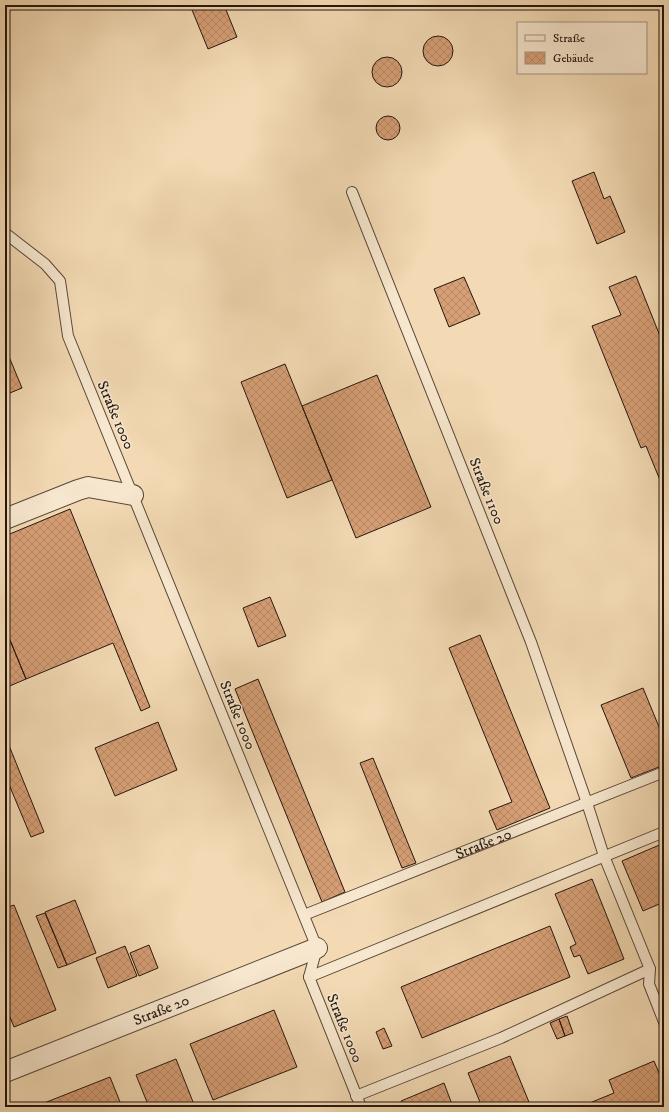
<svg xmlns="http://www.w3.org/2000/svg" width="669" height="1112" viewBox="0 0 669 1112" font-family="'IM FELL DW Pica',serif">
<defs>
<pattern id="building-cross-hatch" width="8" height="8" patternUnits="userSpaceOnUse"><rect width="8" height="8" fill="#d79f76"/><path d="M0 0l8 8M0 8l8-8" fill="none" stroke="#b88865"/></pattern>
</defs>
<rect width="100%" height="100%" fill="#f3dab4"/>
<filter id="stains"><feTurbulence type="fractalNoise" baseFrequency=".005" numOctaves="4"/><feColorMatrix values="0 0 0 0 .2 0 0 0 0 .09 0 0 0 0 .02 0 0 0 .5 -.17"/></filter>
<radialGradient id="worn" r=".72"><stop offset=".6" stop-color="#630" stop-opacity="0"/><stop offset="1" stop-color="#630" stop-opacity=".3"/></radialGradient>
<!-- building -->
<path fill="url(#building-cross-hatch)" stroke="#24160e" d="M 190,5 L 224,5 L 237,37 L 208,49 Z
M423 51a15 15 0 1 1 30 0a15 15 0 1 1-30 0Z
M372 72a15 15 0 1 1 30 0a15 15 0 1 1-30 0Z
M376 128a12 12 0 1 1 24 0a12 12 0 1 1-24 0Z
M 594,172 L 604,199 L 610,196 L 625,232 L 597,244 L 572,181 Z
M 636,276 L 664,346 L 664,490 L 646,446 L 641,448 L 592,326 L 621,315 L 609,287 Z
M 464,277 L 480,314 L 449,327 L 434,289 Z
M 5,347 L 22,388 L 5,395 Z
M 285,364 L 332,480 L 287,498 L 241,382 Z
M 377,375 L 431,507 L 356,538 L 302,406 Z
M 70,509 L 150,707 L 141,711 L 113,643 L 26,679 L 5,628 L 5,536 Z
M 270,597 L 286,636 L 258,647 L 243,608 Z
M 5,628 L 26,679 L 5,688 Z
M 480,635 L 550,808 L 497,830 L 489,811 L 512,802 L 449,648 Z
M 258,679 L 345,892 L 322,902 L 235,689 Z
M 643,688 L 664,739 L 664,765 L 631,778 L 601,705 Z
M 158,722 L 177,770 L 115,796 L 95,748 Z
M 8,743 L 44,832 L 31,837 L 5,775 L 5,744 Z
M 373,758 L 416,863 L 402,868 L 360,763 Z
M 664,843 L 664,902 L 643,911 L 622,861 Z
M 592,879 L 624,959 L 588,974 L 580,955 L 574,957 L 570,947 L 576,944 L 555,894 Z
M 75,900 L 96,953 L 67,965 L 45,912 Z
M 14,905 L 56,1010 L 14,1027 L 5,1005 L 5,908 Z
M 45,913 L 67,965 L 58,968 L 36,916 Z
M 550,926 L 570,977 L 422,1038 L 401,987 Z
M 149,945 L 158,968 L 139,976 L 130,953 Z
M 125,946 L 137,976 L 108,988 L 96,958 Z
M 274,1010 L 297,1067 L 213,1100 L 190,1044 Z
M 567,1016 L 573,1033 L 565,1036 L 559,1019 Z
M 559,1019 L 565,1036 L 557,1039 L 550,1023 Z
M 384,1028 L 392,1046 L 383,1049 L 376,1032 Z
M 510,1056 L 531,1107 L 482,1107 L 468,1073 Z
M 176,1059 L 195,1107 L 149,1107 L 136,1075 Z
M 654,1061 L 664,1085 L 664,1107 L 580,1107 L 614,1093 L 609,1080 Z
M 110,1077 L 122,1107 L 34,1107 Z
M 444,1083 L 453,1107 L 404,1107 L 401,1101 Z"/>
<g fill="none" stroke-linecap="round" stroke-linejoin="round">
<!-- service casing -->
<g stroke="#584738" stroke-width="12">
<g id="service">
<path d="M 352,192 L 531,642 L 587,803 L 604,856 L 650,969 L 649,984 L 664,1022"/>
<path d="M 5,233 L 45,264 L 60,281 L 68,336 L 317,948 L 309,977 L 361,1107"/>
<path id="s1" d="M 304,915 L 664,772"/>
<path d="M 309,977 L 664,832"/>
<path d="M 356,1096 L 501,1038 L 650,969"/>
</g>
</g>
<!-- minor casing -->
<g stroke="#584738" stroke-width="22">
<g id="minor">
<path d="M 5,519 L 78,490 L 88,487 L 133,495"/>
<path id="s2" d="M 5,1072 L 317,948"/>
</g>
</g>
<!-- service -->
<use href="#service" stroke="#f7e7ce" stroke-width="10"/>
<!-- minor -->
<use href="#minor" stroke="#f7e7ce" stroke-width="20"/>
</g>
<g text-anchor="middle" stroke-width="3" stroke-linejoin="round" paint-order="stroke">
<!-- street labels -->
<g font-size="15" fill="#24160e" stroke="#f7e7ce">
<text transform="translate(116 415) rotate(67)" y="5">Straße 1000</text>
<text transform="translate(487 491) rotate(68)" y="5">Straße 1100</text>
<text transform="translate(238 715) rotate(68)" y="5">Straße 1000</text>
<text dy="5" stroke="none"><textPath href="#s1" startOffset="193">Straße 20</textPath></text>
<text dy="5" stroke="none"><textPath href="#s2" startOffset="168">Straße 20</textPath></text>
<text transform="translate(345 1028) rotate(68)" y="5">Straße 1000</text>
</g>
</g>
<!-- margin -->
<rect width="669" height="1112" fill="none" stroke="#f3dab4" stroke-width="20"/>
<rect x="6" y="6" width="657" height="1100" fill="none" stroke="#24160e" stroke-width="2"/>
<rect x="10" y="10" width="649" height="1092" fill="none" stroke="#24160e"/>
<!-- legend -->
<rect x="517" y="22" width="130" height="52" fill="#f7e7ce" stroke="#a39381"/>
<rect x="525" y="35" width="20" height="6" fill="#f7e7ce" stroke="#a39381"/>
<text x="553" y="42" font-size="12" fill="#24160e">Straße</text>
<rect x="525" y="52" width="20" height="12" fill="url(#building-cross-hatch)" stroke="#a39381"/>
<text x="553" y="62" font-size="12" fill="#24160e">Gebäude</text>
<rect width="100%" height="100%" filter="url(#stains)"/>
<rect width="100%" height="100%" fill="url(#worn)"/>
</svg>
